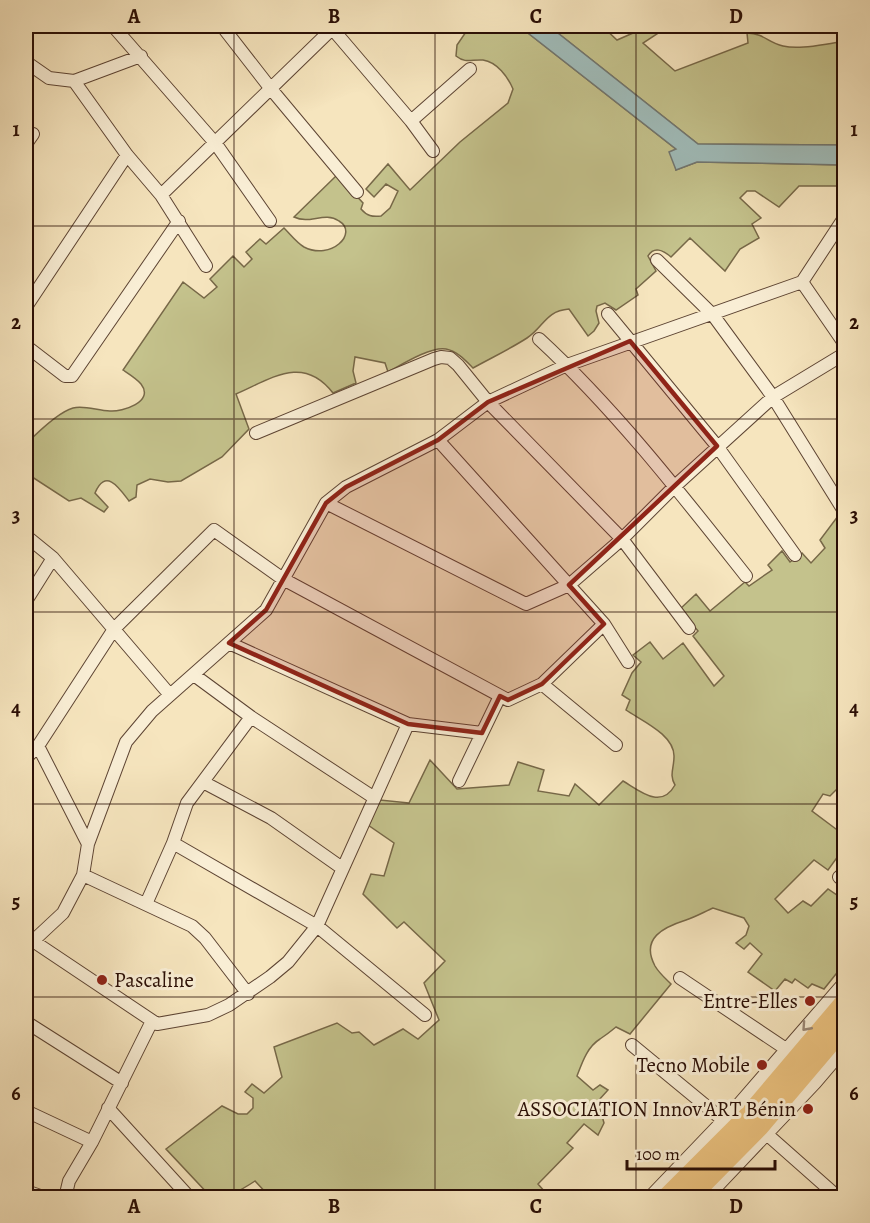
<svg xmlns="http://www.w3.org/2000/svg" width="870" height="1223" viewBox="0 0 870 1223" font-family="Alegreya,serif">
<rect width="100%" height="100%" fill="#f6e5be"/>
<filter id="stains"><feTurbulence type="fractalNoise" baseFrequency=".00333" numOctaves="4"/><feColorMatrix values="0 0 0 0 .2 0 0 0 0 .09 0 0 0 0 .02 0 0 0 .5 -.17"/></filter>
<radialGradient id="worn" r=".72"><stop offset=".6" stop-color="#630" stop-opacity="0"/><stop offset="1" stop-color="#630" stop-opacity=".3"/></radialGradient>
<!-- green -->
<path fill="#c4c28c" stroke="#776848" stroke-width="1.5" d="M 470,26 L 519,26 L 677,150 L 676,170 L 697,162 L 844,165 L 844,186 L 799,186 L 779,207 L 755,191 L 747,191 L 740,198 L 761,218 L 752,224 L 759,238 L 740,249 L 725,271 L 690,238 L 671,257 C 663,250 654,246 648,256 L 656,271 L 636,289 L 638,295 L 616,310 L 605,303 L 597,306 L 596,311 L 599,323 L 594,331 L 588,336 L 569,309 C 545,311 544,327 527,338 C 510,349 491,358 473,368 C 466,361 457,351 446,349 C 431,346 401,365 388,372 L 385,363 L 355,357 L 353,371 L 356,383 L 333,393 C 303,354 271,379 236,394 L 249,429 L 222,457 L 181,481 L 168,482 L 150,479 L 137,485 L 136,497 L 129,501 C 120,489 106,467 95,493 L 108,507 L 104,512 L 81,498 L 69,501 L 26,473 L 26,444 C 37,433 58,412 73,408 C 85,405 98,411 110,411 C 122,412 155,402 141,384 C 137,379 129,374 123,370 L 183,282 L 204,298 L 217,287 L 210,279 L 233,256 L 244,267 L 252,259 L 246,252 L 260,239 L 266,244 L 284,228 C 290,234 297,243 304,247 C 331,261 359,233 339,221 C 324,211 310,225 294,217 L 337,175 L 363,203 L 361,209 C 367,216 372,217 381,216 L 390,208 L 398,191 L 386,184 L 374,197 L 366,189 L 388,164 L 410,190 L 460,142 L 508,103 L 513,89 C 508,77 497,62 483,60 C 472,59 466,64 456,56 L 457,45 Z
M 549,26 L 602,26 L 617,40 L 640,30 L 639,26 L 669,26 L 643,43 L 675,71 L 748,43 L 747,33 C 765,34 767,42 783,46 C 800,50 823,44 841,42 L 844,39 L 844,145 L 698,144 Z
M 838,516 L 844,526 L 844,782 L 830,796 L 823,794 L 812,811 L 844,835 L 844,848 L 828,870 L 814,860 L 775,899 L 788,913 L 803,901 L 811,906 L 828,889 L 844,900 L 844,950 L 840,957 L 844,960 L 844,964 L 824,989 L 812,984 L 808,988 L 795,979 L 792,983 L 785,979 L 775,991 L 748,972 L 762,954 L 750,943 L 744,949 L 736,943 L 746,935 L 749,926 L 744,918 L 713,908 C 704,912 695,917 686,920 C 664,927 640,938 655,966 C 659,973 666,979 671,984 L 630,1034 L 616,1027 C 610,1032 606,1035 600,1039 C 587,1047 582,1063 577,1076 L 593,1090 L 600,1085 L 608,1090 L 598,1101 L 604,1123 L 598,1135 L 584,1124 L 567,1143 L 573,1148 L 538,1184 L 545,1192 L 539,1197 L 270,1197 L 255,1181 C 240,1191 229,1197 211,1197 L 166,1149 L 222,1106 L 238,1114 L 247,1114 L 253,1108 L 253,1098 L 245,1092 L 252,1084 L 264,1093 L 282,1077 L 274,1047 L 337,1023 L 352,1033 L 359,1032 L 374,1045 L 403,1029 L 418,1039 L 439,1020 L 424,983 L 445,961 L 404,922 L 397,928 L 363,894 L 371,874 L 384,876 L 394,843 L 368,825 L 380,800 L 409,803 L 430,760 L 457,789 L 509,785 L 518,762 L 544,770 L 538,791 L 569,796 L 575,784 L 599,805 L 623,781 C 640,791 661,810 675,785 C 669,775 674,768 674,757 C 675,735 642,721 626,710 L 630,700 L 622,695 L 632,673 L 641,662 L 633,655 L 650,642 L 663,659 L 683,643 L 714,686 L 724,676 L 693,636 L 698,631 L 680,609 L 696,594 L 710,611 L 745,582 L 749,586 L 772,570 L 768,565 L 782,551 L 790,562 L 802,553 L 811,563 L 825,548 L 820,540 Z"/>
<!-- water -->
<path fill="#a0bdbb" stroke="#717772" stroke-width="1.5" d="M 519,26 L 549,26 L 698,144 L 844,145 L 844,165 L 697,162 L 676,170 L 669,152 L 676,149 Z"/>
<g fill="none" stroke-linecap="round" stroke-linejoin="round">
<!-- minor casing -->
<g stroke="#5d4433" stroke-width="14">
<path id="minor" d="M 113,26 L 216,144 L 270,221
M 222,26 L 271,89 L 357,192
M 330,26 L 411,121 L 433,151
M 26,62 L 49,78 L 74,81 L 141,56
M 74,81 L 127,155 L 161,195 L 206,266
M 411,121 L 470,69
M 26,144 L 33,134
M 161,195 L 335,26
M 657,260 L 713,315 L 773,397 L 844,511
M 802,282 L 844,343
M 26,307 L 127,155
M 608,314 L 717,446 L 795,555
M 539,339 C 615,409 682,495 746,576
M 26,346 L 65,376 L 72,376 L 179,221
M 256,433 L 434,359 L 441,357 L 450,358 L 458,365 L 488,402 L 622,539 L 689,628
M 438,440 L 604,624 L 628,662
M 326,503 L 526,604 L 569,585 L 622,539 L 675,486 L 773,397 L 844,354
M 26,536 L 53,558 L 170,695
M 26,601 L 53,558
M 229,643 L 408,724 L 482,733
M 194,675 L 251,717 L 373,797
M 542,684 L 616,745
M 38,746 L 88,844
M 26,758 L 38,746 L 114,629 L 214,530 L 283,579 L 508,700 L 542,684 L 604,624
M 459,781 L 500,696
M 203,782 L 271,818 L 342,868
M 173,843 L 317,926 L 425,1015
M 83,875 L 192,926 L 205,938 L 248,994
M 839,877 L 844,881
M 146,904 L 173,843 L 187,803 L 251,717
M 33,941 L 157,1024 L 208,1015 L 229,1005 L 270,977 L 288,962 L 317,926 L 408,724
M 26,944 L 33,941 L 63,913 L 83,875 L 88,844 L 126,742 L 152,711 L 266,610 L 326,503 L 346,487 L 438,440 L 488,402 L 567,365 L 802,282 L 844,218
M 680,978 L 786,1049
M 26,1022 L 122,1083
M 632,1045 L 723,1120
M 108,1108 L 190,1198
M 26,1111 L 92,1142
M 761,1129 L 839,1198
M 26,1191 L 46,1198
M 65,1198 L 69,1181 L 92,1142 L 152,1021
M 649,1198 L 739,1104 L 844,983
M 706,1198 L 815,1083 L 844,1049"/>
</g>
<!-- highway casing -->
<g stroke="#2a0e05" stroke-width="20">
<path id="highway" d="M 665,1198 L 749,1114 L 844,1002
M 690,1198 L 760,1127 L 844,1028"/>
</g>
<!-- minor -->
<use href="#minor" stroke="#f9eed5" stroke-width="12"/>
<!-- highway -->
<use href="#highway" stroke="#ebc27f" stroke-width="18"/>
</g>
<!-- one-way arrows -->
<defs><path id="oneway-chevron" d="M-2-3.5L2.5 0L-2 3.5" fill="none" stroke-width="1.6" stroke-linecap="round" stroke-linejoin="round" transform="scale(1.5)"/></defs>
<use stroke="#9c8977" href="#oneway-chevron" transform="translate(806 1027) rotate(132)"/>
<!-- marked area -->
<path fill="#8f2418" fill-opacity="0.2" stroke="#8f2418" stroke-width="4.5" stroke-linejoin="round" d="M 630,341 L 717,446 L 569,585 L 604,624 L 542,684 L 508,700 L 500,696 L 482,733 L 408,724 L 229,643 L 266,610 L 326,503 L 346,487 L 438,440 L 488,402 Z"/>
<!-- grid -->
<path fill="none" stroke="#2a0e05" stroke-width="1.5" stroke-opacity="0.55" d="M 234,26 L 234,1198M 435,26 L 435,1198M 636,26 L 636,1198M 26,226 L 844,226M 26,419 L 844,419M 26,612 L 844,612M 26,804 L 844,804M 26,997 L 844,997"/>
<!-- markers -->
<g fill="#8f2418" stroke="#f9eed5" stroke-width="2">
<circle cx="102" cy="980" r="6"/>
<circle cx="810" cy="1001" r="6"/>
<circle cx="762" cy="1065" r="6"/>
<circle cx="808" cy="1109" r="6"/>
</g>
<g text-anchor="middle" stroke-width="6" stroke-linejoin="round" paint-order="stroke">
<!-- poi labels -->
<g font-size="21" fill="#2a0e05" stroke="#f9eed5" text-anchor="end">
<text x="114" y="987" text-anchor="start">Pascaline</text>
<text x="798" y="1008">Entre-Elles</text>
<text x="750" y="1072">Tecno Mobile</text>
<text x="796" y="1116">ASSOCIATION Innov'ART Bénin</text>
</g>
</g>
<!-- margin -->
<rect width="870" height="1223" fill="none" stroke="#f6e5be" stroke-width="66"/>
<!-- scale -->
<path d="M627 1160v9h148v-9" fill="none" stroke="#2a0e05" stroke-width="3"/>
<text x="636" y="1160" font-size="18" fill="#2a0e05" stroke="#f9eed5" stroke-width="4.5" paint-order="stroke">100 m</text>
<rect x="33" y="33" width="804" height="1157" fill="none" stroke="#2a0e05" stroke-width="2"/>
<g font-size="20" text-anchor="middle" font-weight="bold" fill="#2a0e05">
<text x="134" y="23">A</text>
<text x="334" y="23">B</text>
<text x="536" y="23">C</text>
<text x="736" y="23">D</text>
<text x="16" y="136">1</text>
<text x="854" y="136">1</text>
<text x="16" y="329">2</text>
<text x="854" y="329">2</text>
<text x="16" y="522">3</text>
<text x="854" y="522">3</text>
<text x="16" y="715">4</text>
<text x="854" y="715">4</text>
<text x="16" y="908">5</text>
<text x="854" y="908">5</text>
<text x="16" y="1100">6</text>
<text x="854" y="1100">6</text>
<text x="134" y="1213">A</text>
<text x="334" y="1213">B</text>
<text x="536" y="1213">C</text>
<text x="736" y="1213">D</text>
</g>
<rect width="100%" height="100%" filter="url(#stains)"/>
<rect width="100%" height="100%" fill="url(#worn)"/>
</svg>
